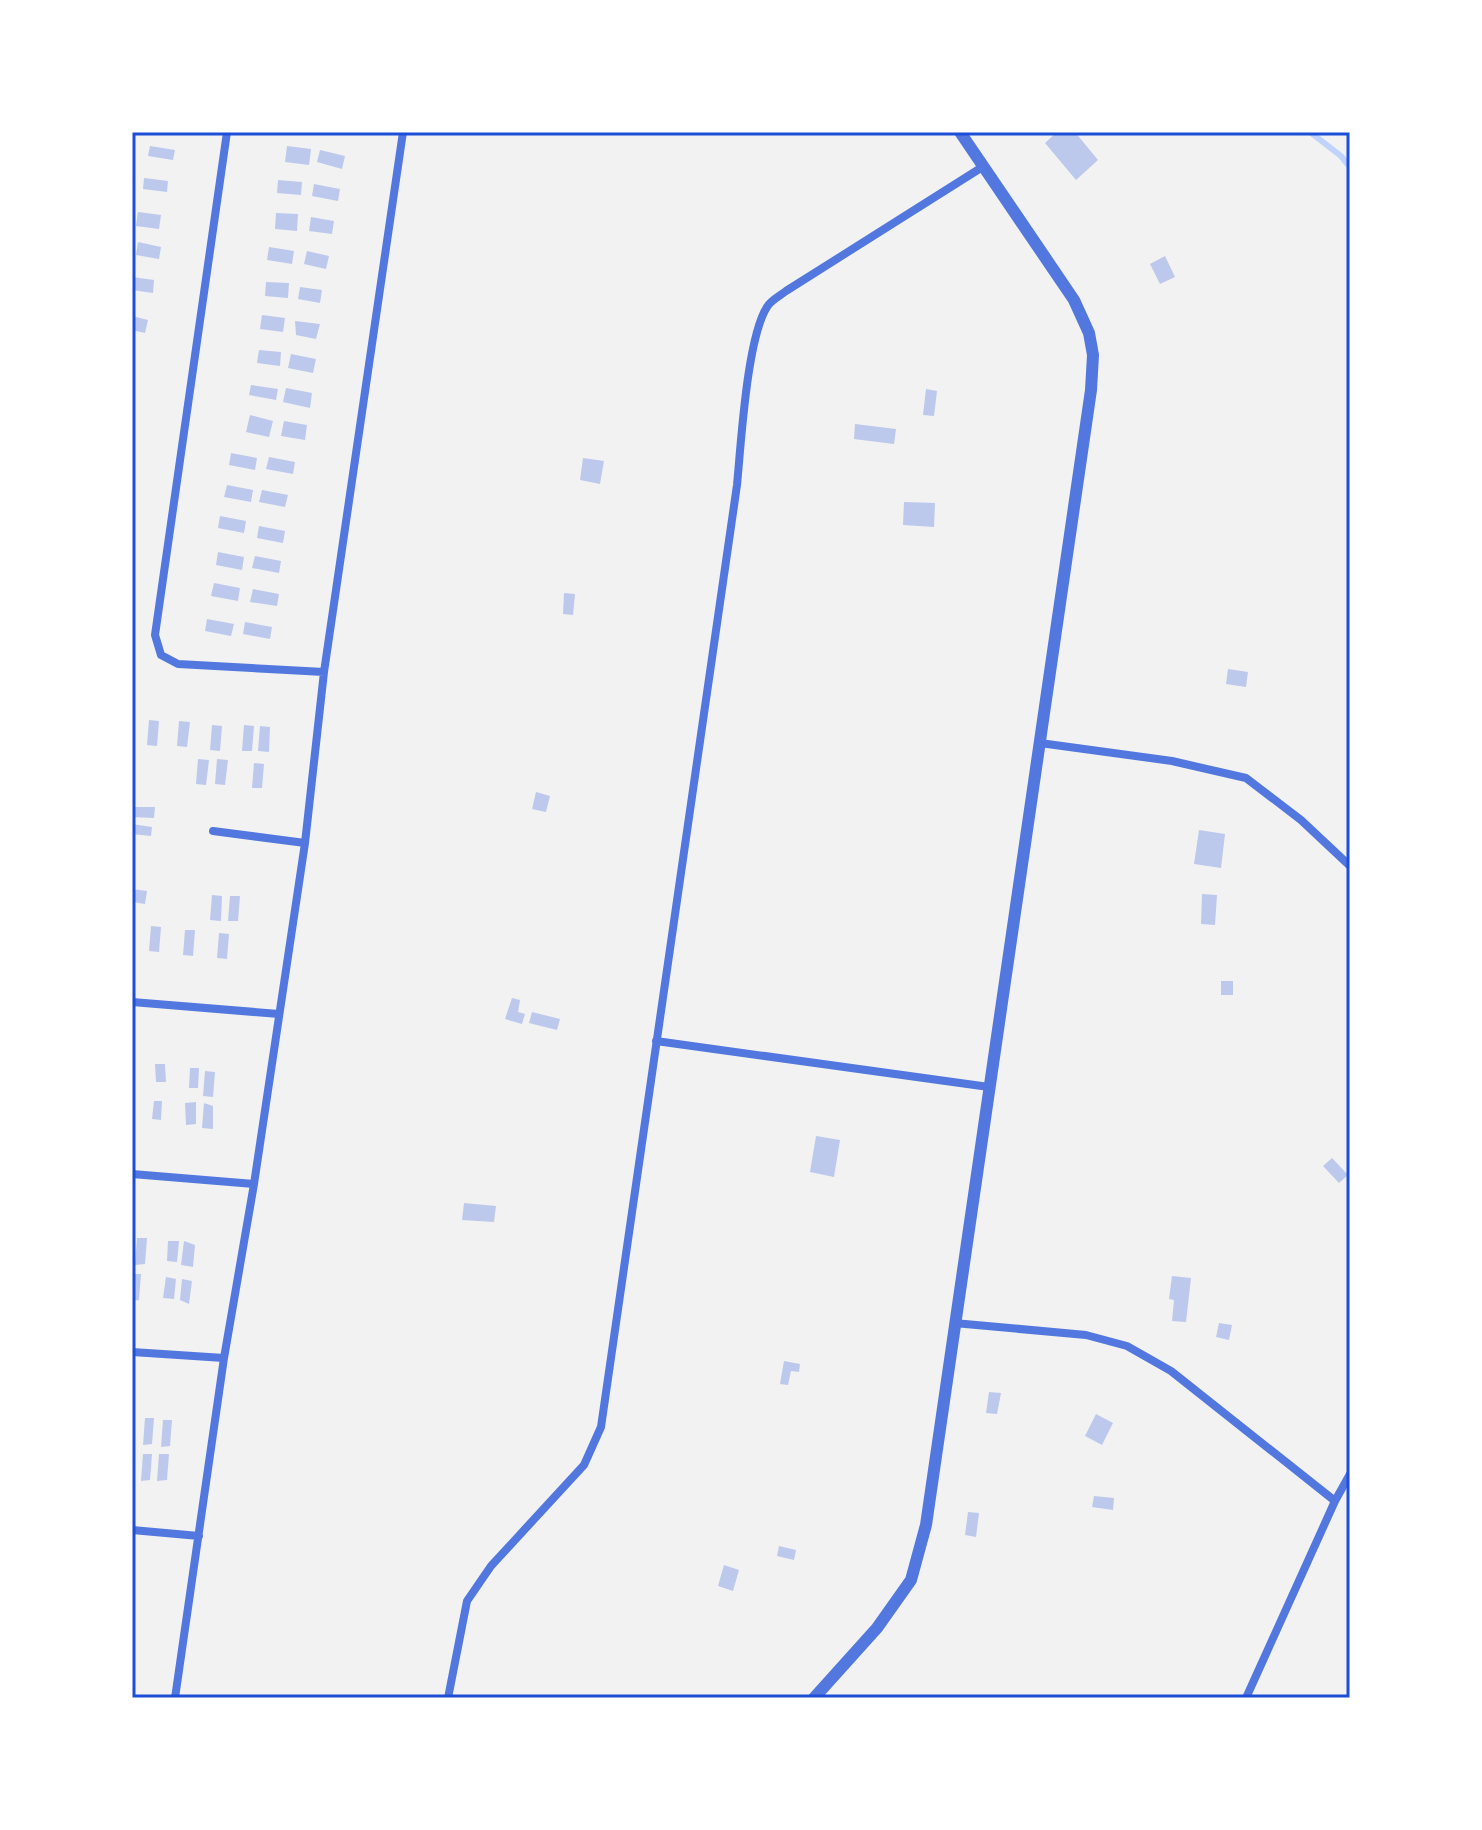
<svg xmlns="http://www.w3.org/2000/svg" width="1482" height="1830" viewBox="0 0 1482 1830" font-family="Barlow,sans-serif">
<rect width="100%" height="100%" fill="#f2f2f2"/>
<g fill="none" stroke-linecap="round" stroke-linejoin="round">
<!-- stream -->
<path stroke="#bfd3fe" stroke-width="6" d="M 1310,132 L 1341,156 L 1350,167"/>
</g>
<!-- building -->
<path fill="#bdc9ec" d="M 1057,132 L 1075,132 L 1098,160 L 1076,180 L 1045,143 Z
M 150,146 L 175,150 L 173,160 L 148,156 Z
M 287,146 L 311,149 L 309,165 L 285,162 Z
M 320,150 L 345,156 L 342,169 L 317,162 Z
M 144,178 L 168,181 L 167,192 L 143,189 Z
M 278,180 L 302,182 L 301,195 L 277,193 Z
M 314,184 L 340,189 L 338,201 L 312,196 Z
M 138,212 L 161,215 L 159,229 L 136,226 Z
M 276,213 L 298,214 L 297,231 L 275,229 Z
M 311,217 L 334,221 L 332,234 L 309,231 Z
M 138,242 L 161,247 L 159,259 L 136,255 Z
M 269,247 L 294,251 L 292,264 L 267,260 Z
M 307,251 L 329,256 L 326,269 L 304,264 Z
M 1165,256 L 1175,277 L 1160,284 L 1150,264 Z
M 132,277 L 154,280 L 153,293 L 132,290 Z
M 266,282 L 289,283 L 288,298 L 265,296 Z
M 300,287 L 322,290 L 320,303 L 298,299 Z
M 262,315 L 285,318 L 283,332 L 260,329 Z
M 132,316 L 148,320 L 145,333 L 132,330 Z
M 295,321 L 320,324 L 316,339 L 296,335 Z
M 259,350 L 281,352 L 280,366 L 257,363 Z
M 291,354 L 316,359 L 313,373 L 288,368 Z
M 251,385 L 278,389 L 276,400 L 249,395 Z
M 286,388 L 312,393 L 310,408 L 283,402 Z
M 926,389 L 937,391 L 934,416 L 923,415 Z
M 250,415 L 273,421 L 269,437 L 246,432 Z
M 284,421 L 307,425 L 305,440 L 281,436 Z
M 855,424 L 896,429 L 894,444 L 854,439 Z
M 231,453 L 257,458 L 255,470 L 229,465 Z
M 269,457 L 295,462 L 293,474 L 266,469 Z
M 583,458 L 604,461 L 600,484 L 580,480 Z
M 227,485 L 253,490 L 251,502 L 224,497 Z
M 262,490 L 288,495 L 285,507 L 259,502 Z
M 904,502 L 935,503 L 934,527 L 903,525 Z
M 220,516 L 246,521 L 244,533 L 218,528 Z
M 259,526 L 285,531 L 283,543 L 257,538 Z
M 218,552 L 244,557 L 242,570 L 216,565 Z
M 255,556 L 281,561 L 279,573 L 252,568 Z
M 214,583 L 240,588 L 238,601 L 211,596 Z
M 253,589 L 279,594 L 277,606 L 250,602 Z
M 564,593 L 575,594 L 573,615 L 563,614 Z
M 207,619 L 234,624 L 231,636 L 205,631 Z
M 245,622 L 272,627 L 270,639 L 243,634 Z
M 1228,669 L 1248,672 L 1246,687 L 1226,684 Z
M 149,720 L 159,721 L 157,746 L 147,745 Z
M 179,721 L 190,722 L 187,747 L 177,746 Z
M 212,725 L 222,726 L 220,751 L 210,750 Z
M 244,725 L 254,726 L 252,751 L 242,751 Z
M 260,726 L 270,727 L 269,752 L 258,751 Z
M 198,759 L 209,760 L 206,785 L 196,784 Z
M 217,759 L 228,760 L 225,785 L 215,784 Z
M 254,763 L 264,764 L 262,788 L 252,788 Z
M 536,792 L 550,796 L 546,812 L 532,809 Z
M 132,807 L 155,807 L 154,818 L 132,817 Z
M 132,824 L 152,827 L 151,836 L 132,834 Z
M 1199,830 L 1225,834 L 1221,868 L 1194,864 Z
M 132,889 L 147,891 L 145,904 L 132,902 Z
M 1202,894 L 1217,895 L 1215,925 L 1201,924 Z
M 212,895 L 222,896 L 221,921 L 210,920 Z
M 230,896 L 240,896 L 238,921 L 228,921 Z
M 151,926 L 161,927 L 159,952 L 149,951 Z
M 185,930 L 195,930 L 193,956 L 183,955 Z
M 219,933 L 229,934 L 227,959 L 217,958 Z
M 1221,981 L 1233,981 L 1233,995 L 1221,995 Z
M 512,998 L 520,1000 L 518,1012 L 525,1014 L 522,1024 L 505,1019 Z
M 532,1012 L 560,1019 L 557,1030 L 529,1023 Z
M 155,1064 L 165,1064 L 166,1082 L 156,1082 Z
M 190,1068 L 199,1068 L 198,1088 L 189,1088 Z
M 205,1071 L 215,1072 L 213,1097 L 203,1096 Z
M 154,1101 L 162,1101 L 161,1120 L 152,1119 Z
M 196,1102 L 196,1124 L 186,1125 L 185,1103 Z
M 204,1103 L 213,1106 L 213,1129 L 202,1128 Z
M 816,1136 L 840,1140 L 834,1177 L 810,1172 Z
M 1332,1158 L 1348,1175 L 1339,1183 L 1323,1166 Z
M 464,1203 L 496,1206 L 494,1222 L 462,1220 Z
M 137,1238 L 147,1238 L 145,1264 L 135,1265 Z
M 168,1241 L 179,1241 L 177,1262 L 167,1261 Z
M 184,1241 L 195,1245 L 193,1267 L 181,1265 Z
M 132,1274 L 141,1274 L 139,1300 L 132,1301 Z
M 1172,1276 L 1191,1278 L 1186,1322 L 1172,1321 L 1174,1300 L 1169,1299 Z
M 166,1277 L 176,1279 L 174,1299 L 163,1298 Z
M 182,1279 L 192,1281 L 189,1304 L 180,1300 Z
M 1219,1323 L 1232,1325 L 1229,1340 L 1216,1337 Z
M 784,1361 L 800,1364 L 799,1372 L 791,1371 L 788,1385 L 780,1384 Z
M 989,1392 L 1001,1393 L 997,1414 L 986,1413 Z
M 1096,1414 L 1113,1423 L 1102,1445 L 1085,1436 Z
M 145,1418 L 154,1418 L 152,1444 L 143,1445 Z
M 163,1420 L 172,1420 L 170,1446 L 161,1447 Z
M 143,1454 L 152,1454 L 150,1480 L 141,1481 Z
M 159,1454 L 169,1454 L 167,1480 L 157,1481 Z
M 1094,1496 L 1114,1498 L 1113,1510 L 1092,1507 Z
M 968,1512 L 979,1513 L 976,1537 L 965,1535 Z
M 779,1546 L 796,1550 L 794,1560 L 777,1556 Z
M 724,1565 L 739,1570 L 733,1591 L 718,1586 Z"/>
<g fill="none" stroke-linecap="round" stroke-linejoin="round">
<!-- minor -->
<path stroke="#5277de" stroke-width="8" d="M 227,132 L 155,635 L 161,655 L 178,664 L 324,672
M 1040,743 L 1172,761 L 1246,778 L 1301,820 L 1350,866
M 213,831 L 305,843
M 132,1002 L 279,1014
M 656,1041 L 989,1087
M 132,1174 L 254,1184
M 954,1323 L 1086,1335 L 1127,1346 L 1171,1371 L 1335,1501
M 132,1352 L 224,1358
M 132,1530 L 199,1536
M 175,1698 L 224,1358 L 254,1184 L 305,843 L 324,672 L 403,132
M 448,1698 L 467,1601 L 491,1566 L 584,1465 L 601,1427 L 737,485 C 741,444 747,338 767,307 C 771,300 780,296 786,291 L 984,166
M 1246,1698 L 1335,1501 L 1350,1474"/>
<!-- tertiary -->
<path stroke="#5277de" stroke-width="12" d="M 814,1698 L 877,1628 L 911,1580 L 926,1525 L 1091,390 L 1093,355 L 1089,333 L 1074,300 L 960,132"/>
</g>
<!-- border -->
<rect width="1482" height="1830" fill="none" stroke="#ffffff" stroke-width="268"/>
<rect x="134" y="134" width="1214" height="1562" fill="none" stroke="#1d4ed8" stroke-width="3"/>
</svg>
